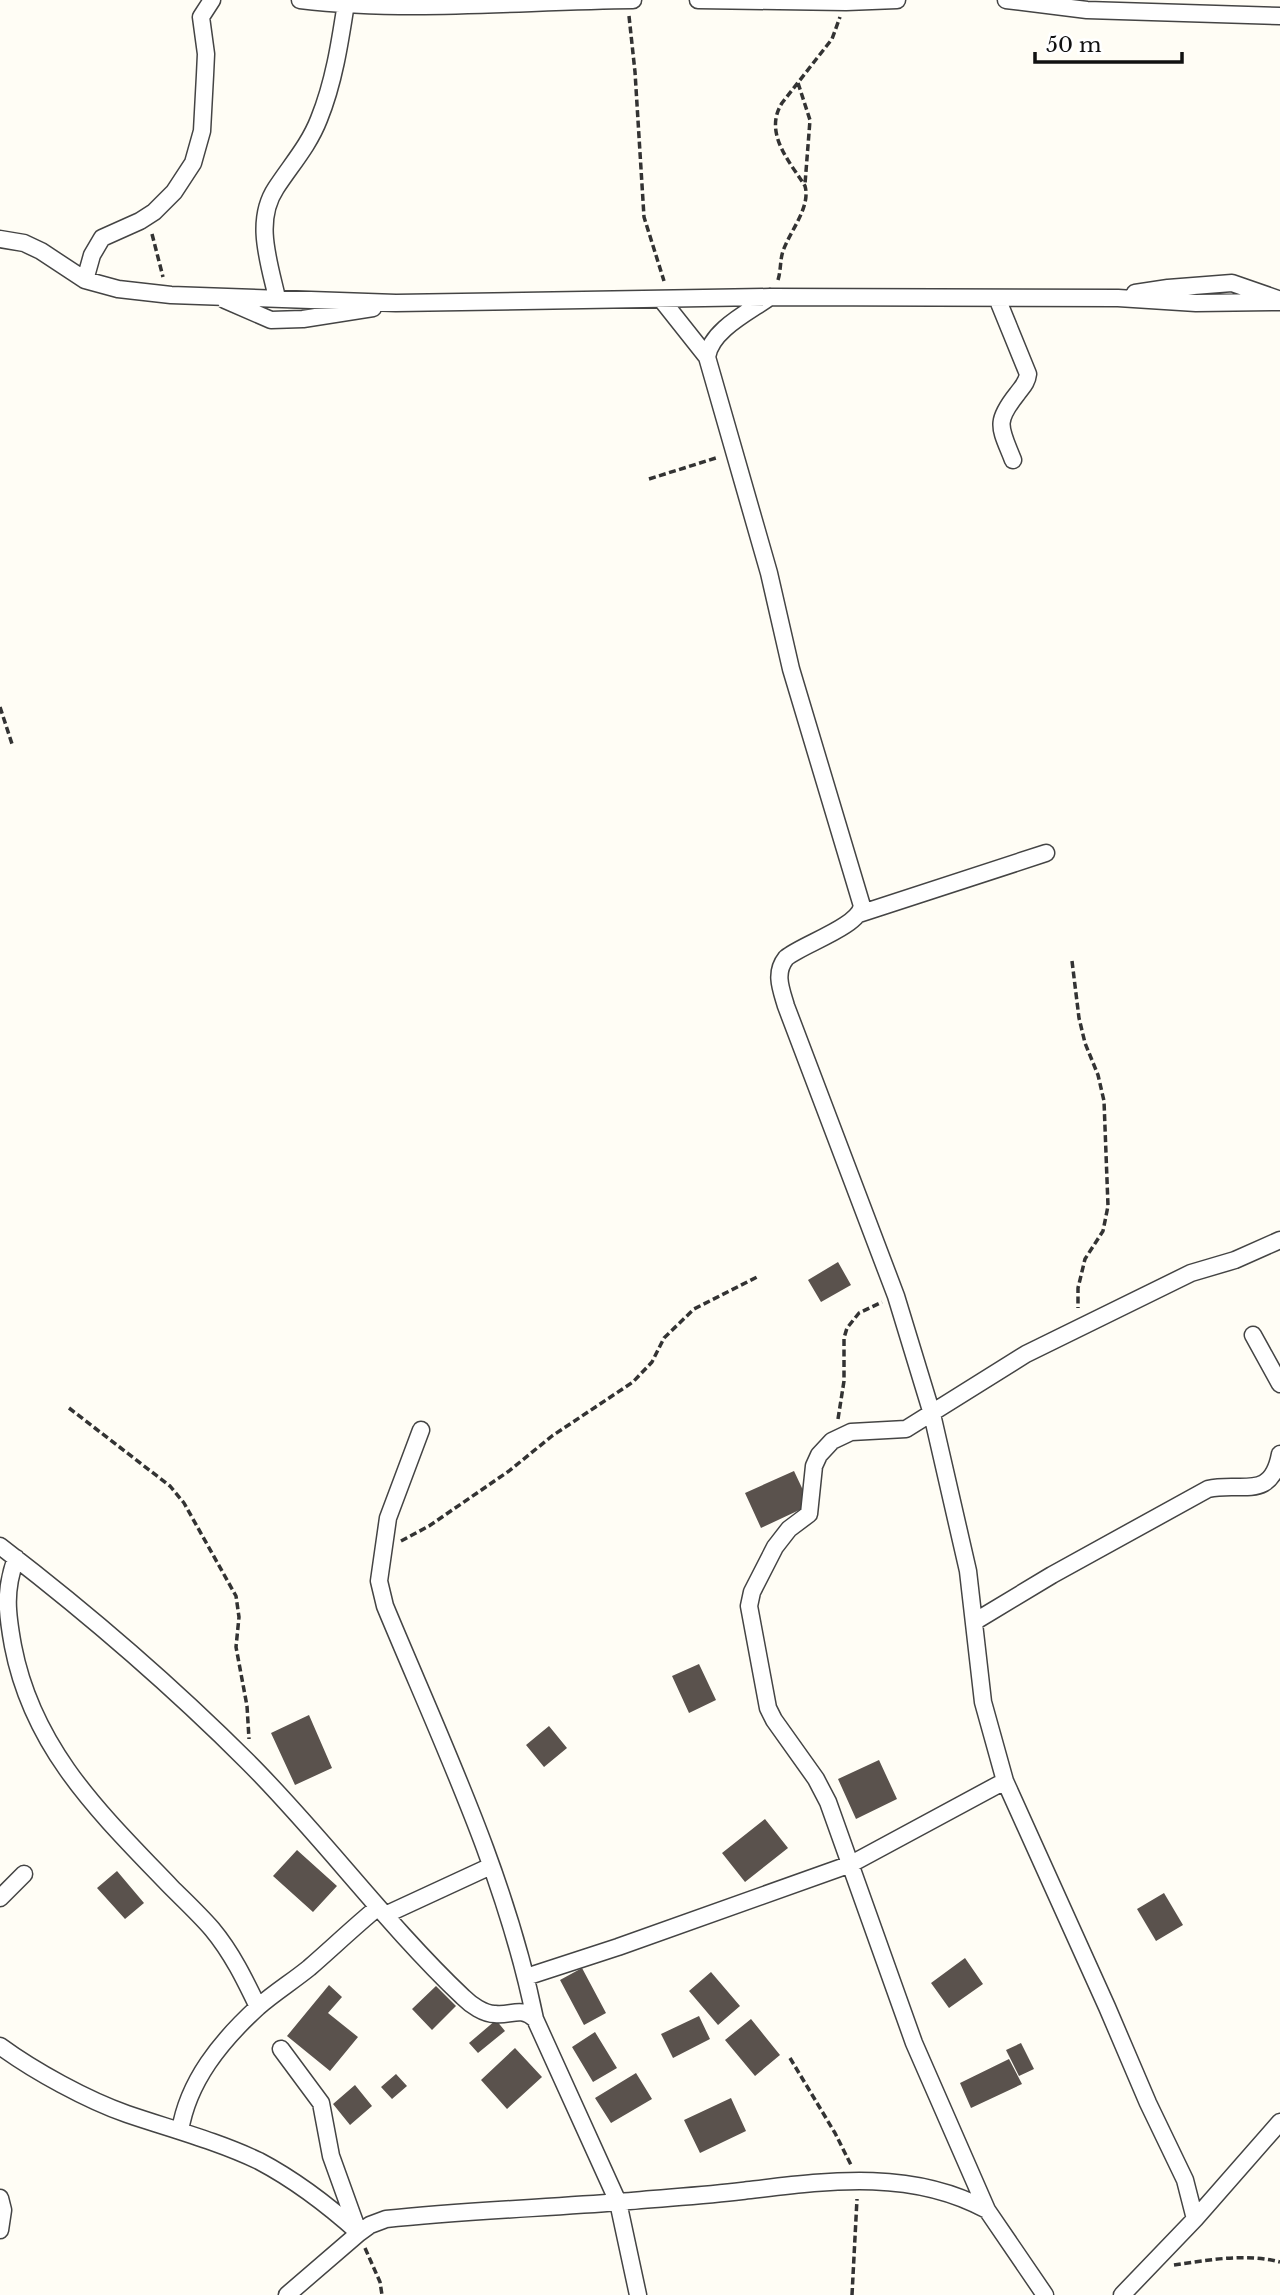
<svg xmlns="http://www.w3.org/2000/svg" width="1280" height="2295" viewBox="0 0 1280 2295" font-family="'Libre Baskerville',serif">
<rect width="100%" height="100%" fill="#fffdf5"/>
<!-- building -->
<path fill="#5a524d" d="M 838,1262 L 851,1285 L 821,1302 L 808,1280 Z
M 794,1471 L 810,1505 L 761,1528 L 745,1493 Z
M 699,1664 L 716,1700 L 689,1713 L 672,1676 Z
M 309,1715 L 332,1768 L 295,1785 L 271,1733 Z
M 549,1726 L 567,1748 L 544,1767 L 526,1745 Z
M 879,1760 L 897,1799 L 856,1819 L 838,1779 Z
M 765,1819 L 788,1848 L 745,1882 L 722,1853 Z
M 297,1850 L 337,1886 L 313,1912 L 273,1876 Z
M 117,1871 L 144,1903 L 125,1919 L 97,1888 Z
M 1164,1893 L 1183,1925 L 1156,1941 L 1137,1909 Z
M 965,1958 L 983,1984 L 949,2008 L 931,1983 Z
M 582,1968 L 606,2013 L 584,2025 L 560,1980 Z
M 711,1972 L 740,2006 L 718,2025 L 689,1991 Z
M 329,1985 L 342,1997 L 328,2013 L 358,2037 L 330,2071 L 287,2036 Z
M 436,1986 L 456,2006 L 432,2030 L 412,2009 Z
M 699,2016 L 710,2039 L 673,2058 L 661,2034 Z
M 751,2019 L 780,2055 L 755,2076 L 725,2040 Z
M 496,2020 L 505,2031 L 478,2053 L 469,2043 Z
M 595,2032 L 617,2068 L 593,2082 L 572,2047 Z
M 1021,2043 L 1034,2069 L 1019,2076 L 1006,2050 Z
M 515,2048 L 542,2077 L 507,2109 L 481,2080 Z
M 1009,2059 L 1022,2084 L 971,2108 L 960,2083 Z
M 636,2073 L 652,2099 L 611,2123 L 595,2098 Z
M 396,2074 L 407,2086 L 392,2099 L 381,2087 Z
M 355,2085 L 372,2106 L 350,2125 L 333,2104 Z
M 731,2098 L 746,2131 L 700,2153 L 684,2120 Z"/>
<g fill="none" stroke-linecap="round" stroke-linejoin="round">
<!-- street casing -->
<g stroke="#444" stroke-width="19">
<path id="street" d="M 300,0 C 411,13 522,1 633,0
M 698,0 L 846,2 L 897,0
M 1006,0 L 1087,10 L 1280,16
M 0,239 L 24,243 L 41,251 L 85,280 L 118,289 L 171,295 L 396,303 L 770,297 L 1118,298 L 1196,303 L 1280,302
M 85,280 L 92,255 L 102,238 L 140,221 L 154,212 L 174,192 L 193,163 L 202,131 L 205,75 L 206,54 L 201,17 L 212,0
M 1135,293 L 1168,288 L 1232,283 L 1278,299
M 770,297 C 749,312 711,330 707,357 L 769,573 L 791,669 L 862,906 C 858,927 803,944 786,958 C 774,973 781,989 786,1006 L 896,1296 L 932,1414 L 968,1571 L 983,1702 L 1005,1781 L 1107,2007 L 1148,2103 L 1185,2180 L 1195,2219
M 277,298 C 269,262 254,221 276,188 C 291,165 309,145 319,119 C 334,82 340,42 346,3
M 997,298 L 1028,374 C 1027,383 1022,387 1017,394 C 994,423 1000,427 1013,460
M 661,299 L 707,357
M 225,300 L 271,320 L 303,319 L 373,308
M 859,914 L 1046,853
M 1253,1335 L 1280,1384
M 421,1430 L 388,1518 L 379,1581 L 385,1606 C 441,1741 506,1875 535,2019
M 0,1546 C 86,1612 171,1685 248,1762 C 323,1837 386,1924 463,1997 C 471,2005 484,2014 495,2014 C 512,2016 520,2006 535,2019 L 618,2202 L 638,2295
M 16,1558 C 4,1591 7,1613 13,1646 C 33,1750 101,1814 171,1887 C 185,1901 200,1915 212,1929 C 232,1953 245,1980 258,2007
M 974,1622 L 1052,1575 L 1208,1489 C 1241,1481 1271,1502 1280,1454
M 0,1898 L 24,1874
M 385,1915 L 491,1866
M 526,1977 L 618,1947 L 851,1864 L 1005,1781
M 0,2046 C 34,2071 87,2100 127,2114 C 171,2129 217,2141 259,2161 C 295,2180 329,2206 359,2233
M 281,2049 L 321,2103 L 331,2156 L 358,2231
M 180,2131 C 188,2081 221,2041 258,2007 C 274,1993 293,1981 309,1968 C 332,1948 354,1927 377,1908
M 0,2198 L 3,2210 L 0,2230
M 287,2295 L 359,2233 L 370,2225 L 386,2219 C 463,2211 542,2208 620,2202 C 660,2198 701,2196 742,2191 C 825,2181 910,2168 987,2210
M 1045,2295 L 987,2210 L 914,2043 L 828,1802 L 816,1779 L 774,1720 L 768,1708 L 749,1606 L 752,1592 L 775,1547 L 789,1529 L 809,1514 L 814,1466 L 819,1455 L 832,1441 L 851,1432 L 906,1429 L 1026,1354 L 1191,1273 L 1235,1260 L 1280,1240
M 1122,2295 L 1195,2219 L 1280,2122"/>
</g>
<!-- path -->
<path stroke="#333" stroke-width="3.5" stroke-dasharray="7 3.5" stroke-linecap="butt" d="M 629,16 L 635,72 L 644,217 L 664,281
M 798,83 L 810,120 L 805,184
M 152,234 L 163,277
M 778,280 C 781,270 780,260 783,251 C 790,231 811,207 805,186 C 790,162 763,133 782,103 L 832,39 L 840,17
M 649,479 L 719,457
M 0,707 L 13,747
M 1072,961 L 1079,1018 L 1085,1043 L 1098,1075 L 1104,1101 L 1108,1206 L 1103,1231 L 1085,1259 L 1078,1288 L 1078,1308
M 69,1408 L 170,1486 L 184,1503 L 236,1596 L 239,1617 L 236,1647 L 247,1706 L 249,1739
M 838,1419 L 844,1381 L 844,1338 L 847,1328 L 859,1313 L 882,1302
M 401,1541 L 429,1526 L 509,1471 L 552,1436 L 633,1382 L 652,1362 L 664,1338 L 694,1309 L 757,1277
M 790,2058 L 835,2133 L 851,2165
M 365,2248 L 380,2282 L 382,2295
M 1174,2265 C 1208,2260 1247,2253 1280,2262
M 852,2295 L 857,2199"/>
<!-- street -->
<use href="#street" stroke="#fff" stroke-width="16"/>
</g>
<!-- scale -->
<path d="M1035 52v10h147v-10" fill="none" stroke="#111111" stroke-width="3.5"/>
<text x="1046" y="52" font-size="21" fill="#111111" stroke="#ffffff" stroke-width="5" paint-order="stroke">50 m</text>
</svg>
